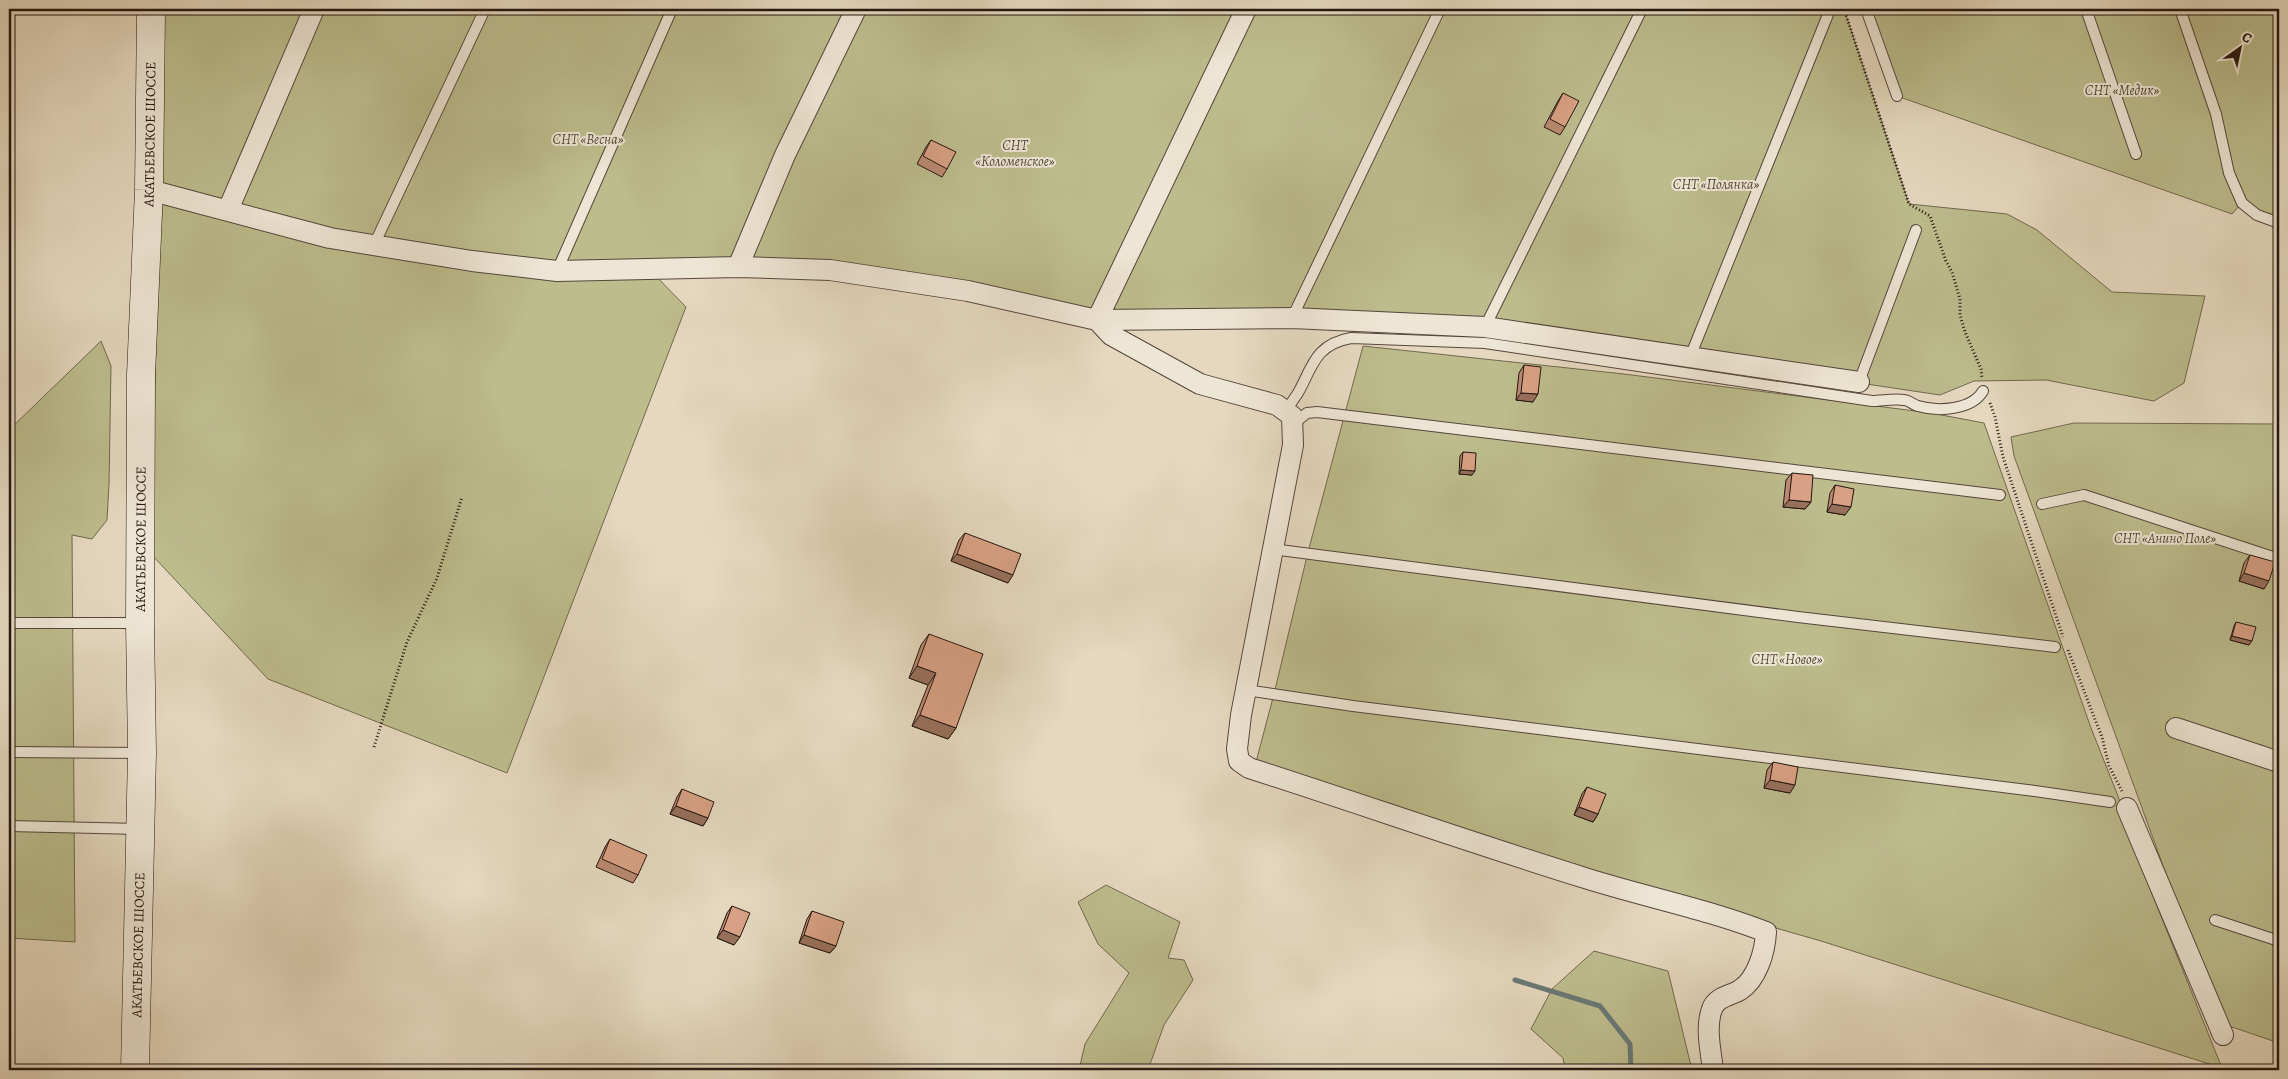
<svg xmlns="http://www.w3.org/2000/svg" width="2288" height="1079" viewBox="0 0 2288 1079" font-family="Alegreya,serif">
<rect width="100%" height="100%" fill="#e5d8bf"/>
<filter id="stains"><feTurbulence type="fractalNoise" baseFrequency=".004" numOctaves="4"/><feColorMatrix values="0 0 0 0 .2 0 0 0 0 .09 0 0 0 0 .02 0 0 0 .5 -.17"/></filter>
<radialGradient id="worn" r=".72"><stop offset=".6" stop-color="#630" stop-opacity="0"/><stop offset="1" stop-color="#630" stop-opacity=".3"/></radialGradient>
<!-- green -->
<path fill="#bcbc8d" stroke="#70694e" d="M 161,9 L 1844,9 L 1909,204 L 2007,214 L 2037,230 L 2112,292 L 2205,296 L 2184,383 L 2154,401 L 2046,380 L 1974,381 L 1940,395 L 1485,327 L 1097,320 L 830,270 L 649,269 L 686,307 L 507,773 L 268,679 L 152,555 Z
M 1866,9 L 2279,9 L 2279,223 L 2242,203 L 2232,214 L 1897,96 Z
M 101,341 L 111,366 L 109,484 L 107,520 L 92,539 L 72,535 L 75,942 L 9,938 L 9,430 Z
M 1363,346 L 1624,374 L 1931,413 L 1984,423 L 2091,728 L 2118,796 L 2135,851 L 2222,1068 L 1821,941 L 1546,862 L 1256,762 L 1274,694 L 1308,552 Z
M 2074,423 L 2279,424 L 2279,1043 L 2229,1026 L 2178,907 L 2014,456 L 2011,437 Z
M 1106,885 L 1180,922 L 1168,958 L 1184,960 L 1193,980 L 1164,1025 L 1148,1070 L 1079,1070 L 1085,1044 L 1129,973 L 1098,944 L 1078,902 Z
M 1594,951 L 1668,971 L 1692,1070 L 1565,1070 L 1563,1058 L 1531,1029 L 1552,989 Z"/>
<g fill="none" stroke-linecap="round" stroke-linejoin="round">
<!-- stream -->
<path stroke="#697874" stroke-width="5" d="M 1515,980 L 1600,1006 L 1630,1044 L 1631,1070"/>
<!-- lane casing -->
<g stroke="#55463c" stroke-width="12">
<path id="lane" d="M 1866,9 L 1897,96
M 2086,9 L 2136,154
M 2180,9 L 2216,114 L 2229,173 L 2242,203 L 2257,215 L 2279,223
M 374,245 L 485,9
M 557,271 L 672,9
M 1292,318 L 1440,9
M 1485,327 L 1642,9
M 1690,357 L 1829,12
M 1859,382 L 1916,230
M 1285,410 C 1313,382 1305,346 1351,338 L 1485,343 L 1872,401 C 1882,401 1894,398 1904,400 C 1909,400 1913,405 1918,406 C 1938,412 1972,410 1983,391
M 1293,424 L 1307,413 L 1317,412 L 2000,495
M 2042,504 L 2084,495 L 2279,559
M 1272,549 L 1798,617 L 2055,647
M 9,623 L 139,623
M 1246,690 L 1353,706 L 2035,791 L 2110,802
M 9,752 L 141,753
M 9,826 L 140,829
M 2215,920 L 2279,941"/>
</g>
<!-- street casing -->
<g stroke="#55463c" stroke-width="22">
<path id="street" d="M 157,192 L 330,238 L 472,261 L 557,271 L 738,267 L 830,270 L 968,291 L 1097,320 L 1292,318 L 1485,327 L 1859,382
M 228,210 L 314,9
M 738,267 L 785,155 L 856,9
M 1097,320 L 1111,335 L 1200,384 L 1277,405 L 1292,416 L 1293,445 L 1241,715 L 1237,749 L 1239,761 L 1249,768 C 1361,804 1472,843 1585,878 C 1645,897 1707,909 1766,932 C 1765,952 1757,979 1740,990 C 1730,996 1716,997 1712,1009 C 1705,1027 1711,1052 1713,1070
M 1097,320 L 1246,9
M 2176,728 L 2279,762
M 2127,808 L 2223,1035"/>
</g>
<!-- secondary casing -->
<g stroke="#251610" stroke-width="29">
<g id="secondary">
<path id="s1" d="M 135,1070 L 142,753 L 140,623 L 141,375 L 149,190 L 151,9"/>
</g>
</g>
<!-- path -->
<path stroke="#251610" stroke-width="3" stroke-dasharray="1 2.5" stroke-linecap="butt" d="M 1844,9 L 1909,204 L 1930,216 L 1946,261 L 1952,272 L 1960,299 L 1960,315 L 1965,332 L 1981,369 L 1982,378
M 1990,403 L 1995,417 L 2003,457 L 2063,637
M 2068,650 L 2102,737 L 2109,766 L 2122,791
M 374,747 L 407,642 L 437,578 L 462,497"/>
<!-- lane -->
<use href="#lane" stroke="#eee6d5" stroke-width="10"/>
<!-- street -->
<use href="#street" stroke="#eee6d5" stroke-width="20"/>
<!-- secondary -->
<use href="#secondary" stroke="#eee6d5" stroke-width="28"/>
</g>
<!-- wall -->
<path fill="#ba8a72" stroke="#251610" d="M 1563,93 L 1565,127 L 1560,135 L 1544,127 L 1558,101 Z
M 931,140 L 947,169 L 942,177 L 917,164 L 926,147 Z
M 1524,365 L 1533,402 L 1516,400 L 1519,373 Z
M 1463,452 L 1472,475 L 1459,474 L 1460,456 Z
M 1792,473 L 1811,502 L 1805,509 L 1783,507 L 1786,480 Z
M 1835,485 L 1845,515 L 1827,512 L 1830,493 Z
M 965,533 L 1008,583 L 951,561 L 959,540 Z
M 2250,555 L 2264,589 L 2239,581 L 2244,563 Z
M 2236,622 L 2249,645 L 2230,640 L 2234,626 Z
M 929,634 L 956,728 L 948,739 L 912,726 L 928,685 L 909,678 L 921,645 Z
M 1773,762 L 1790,793 L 1764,788 L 1767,770 Z
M 1587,787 L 1598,814 L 1593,822 L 1574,815 L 1582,794 Z
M 682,789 L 708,818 L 703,826 L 670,814 L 677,797 Z
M 610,839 L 638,875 L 633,883 L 596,867 L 605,847 Z
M 732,906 L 734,945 L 717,938 L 727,913 Z
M 812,911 L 836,946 L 830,953 L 799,943 L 807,919 Z"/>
<!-- shaded-wall -->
<path fill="#97705c" stroke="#251610" d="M 1521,393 L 1538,394 L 1533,402 L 1516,400 Z
M 1461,470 L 1475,471 L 1472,475 L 1459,474 Z
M 1789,500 L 1811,502 L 1805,509 L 1783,507 Z
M 1832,504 L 1851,507 L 1845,515 L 1827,512 Z
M 957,554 L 1013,575 L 1008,583 L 951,561 Z
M 2244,573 L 2269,581 L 2264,589 L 2239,581 Z
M 2232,636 L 2252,641 L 2249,645 L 2230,640 Z
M 917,666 L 936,673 L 928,685 L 909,678 Z
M 920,715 L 956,728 L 948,739 L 912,726 Z
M 1770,780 L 1795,785 L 1790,793 L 1764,788 Z
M 676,806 L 708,818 L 703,826 L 670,814 Z
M 1579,807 L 1598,814 L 1593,822 L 1574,815 Z
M 723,930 L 740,937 L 734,945 L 717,938 Z
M 804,935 L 836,946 L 830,953 L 799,943 Z"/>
<!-- building -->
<path fill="#d8a084" stroke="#251610" d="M 1563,93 L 1579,101 L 1565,127 L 1550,119 Z
M 931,140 L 956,152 L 947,169 L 923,156 Z
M 1524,365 L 1541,367 L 1538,394 L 1521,393 Z
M 1463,452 L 1476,453 L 1475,471 L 1461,470 Z
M 1792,473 L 1813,475 L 1811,502 L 1789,500 Z
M 1835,485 L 1854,489 L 1851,507 L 1832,504 Z
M 965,533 L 1021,554 L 1013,575 L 957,554 Z
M 2250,555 L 2275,562 L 2269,581 L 2244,573 Z
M 2236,622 L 2256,627 L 2252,641 L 2232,636 Z
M 929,634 L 983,654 L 956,728 L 920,715 L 936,673 L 917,666 Z
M 1773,762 L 1798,767 L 1795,785 L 1770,780 Z
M 1587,787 L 1606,794 L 1598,814 L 1579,807 Z
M 682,789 L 714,802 L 708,818 L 676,806 Z
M 610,839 L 647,855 L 638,875 L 602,859 Z
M 732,906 L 750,913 L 740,937 L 723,930 Z
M 812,911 L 844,922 L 836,946 L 804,935 Z"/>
<g text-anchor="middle" stroke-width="4" stroke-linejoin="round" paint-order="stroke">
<!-- park labels -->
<g font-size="14" font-style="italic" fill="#524836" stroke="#eee6d5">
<text x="2122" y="95">СНТ «Медик»</text>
<text x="588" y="144">СНТ «Весна»</text>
<text x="1015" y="150">СНТ<tspan x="1015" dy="16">«Коломенское»</tspan></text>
<text x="1716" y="189">СНТ «Полянка»</text>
<text x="2165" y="543">СНТ «Анино Поле»</text>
<text x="1787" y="664">СНТ «Новое»</text>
</g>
<!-- street labels -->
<g font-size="14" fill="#251610" stroke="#eee6d5">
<text dy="5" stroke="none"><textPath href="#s1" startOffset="936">АКАТЬЕВСКОЕ ШОССЕ</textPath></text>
<text dy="5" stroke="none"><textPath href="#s1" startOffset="531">АКАТЬЕВСКОЕ ШОССЕ</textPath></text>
<text dy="5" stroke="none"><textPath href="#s1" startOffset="125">АКАТЬЕВСКОЕ ШОССЕ</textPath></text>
</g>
</g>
<!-- margin -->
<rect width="2288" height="1079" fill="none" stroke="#e5d8bf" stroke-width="30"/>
<rect x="10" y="10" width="2268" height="1059" fill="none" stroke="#251610" stroke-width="2.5"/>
<rect x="15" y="15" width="2258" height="1049" fill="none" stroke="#251610"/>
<!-- north arrow -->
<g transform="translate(2240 48) rotate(33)" stroke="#eee6d5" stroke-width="4" paint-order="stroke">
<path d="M0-4L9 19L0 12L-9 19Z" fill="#251610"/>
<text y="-8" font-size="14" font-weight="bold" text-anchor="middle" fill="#251610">С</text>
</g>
<rect width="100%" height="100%" filter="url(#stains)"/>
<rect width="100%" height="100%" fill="url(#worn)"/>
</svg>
